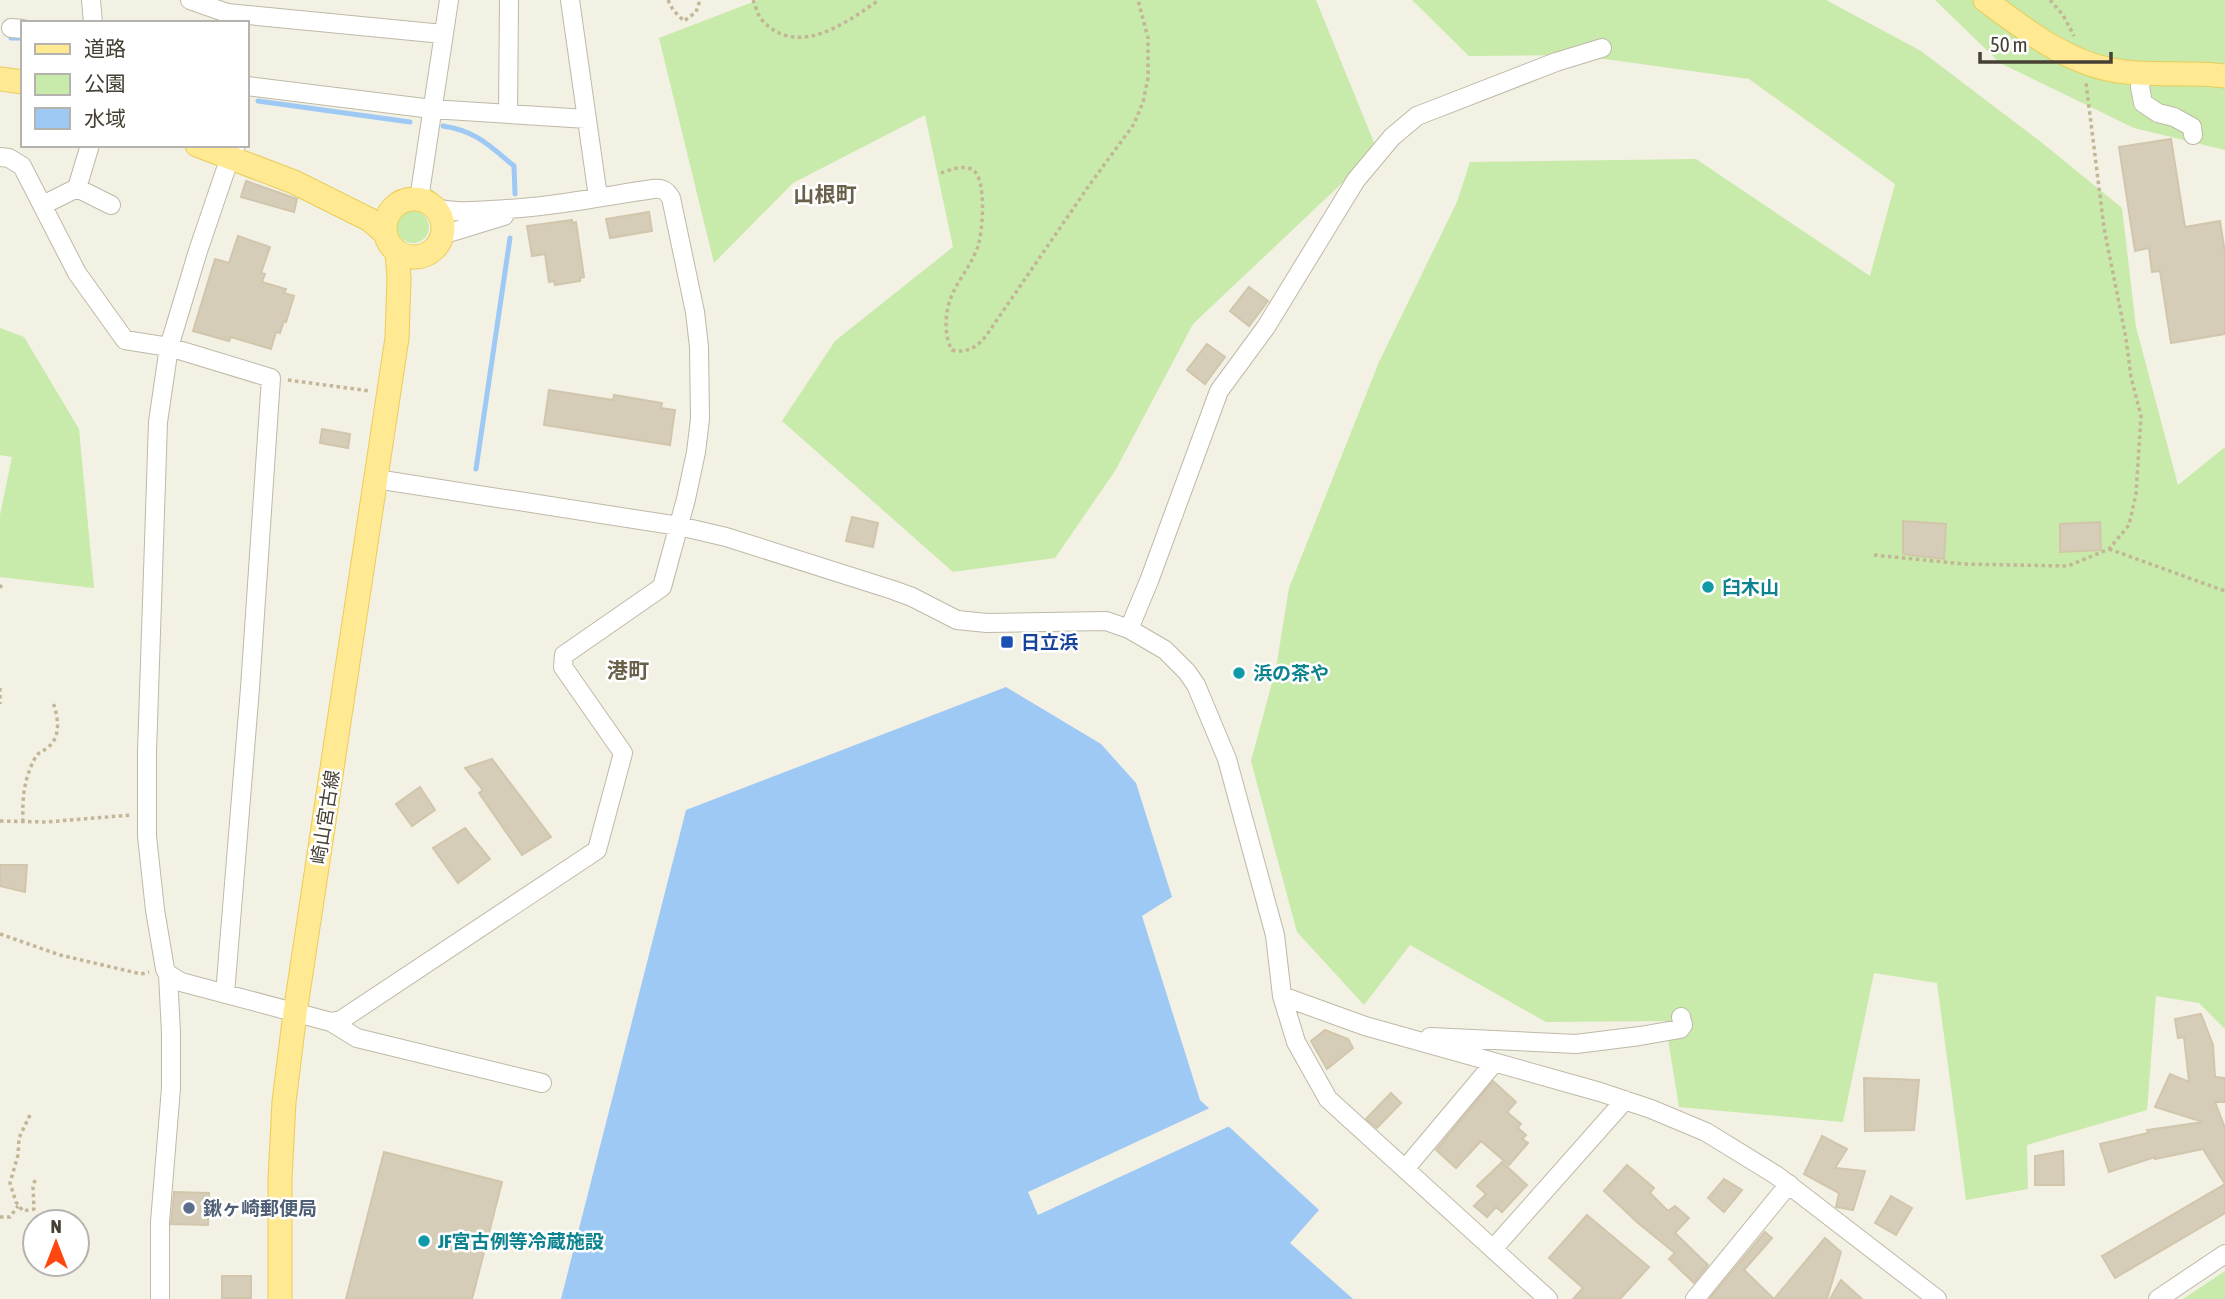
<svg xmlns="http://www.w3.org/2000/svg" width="2225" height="1299" viewBox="0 0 2225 1299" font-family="'Asap Condensed','Noto Sans JP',sans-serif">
<rect width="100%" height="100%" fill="#f3f0e4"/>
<!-- green -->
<path fill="#c8eaaa" d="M 758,0 L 1316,0 L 1377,150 L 1193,324 L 1115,471 L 1055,558 L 953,572 L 782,421 L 835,341 L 953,247 L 925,115 L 793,183 L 714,263 L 659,38 Z
M 1412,0 L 1826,0 L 1921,51 L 2041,142 L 2122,208 L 2136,327 L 2178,485 L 2225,447 L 2225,1029 L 2199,1003 L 2156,996 L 2147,1110 L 2027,1145 L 2028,1189 L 1966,1200 L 1937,983 L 1874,973 L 1843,1122 L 1679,1107 L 1665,1021 L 1546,1022 L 1410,945 L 1364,1005 L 1297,932 L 1251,761 L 1276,668 L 1289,588 L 1379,362 L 1457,202 L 1470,162 L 1696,159 L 1870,276 L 1895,184 L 1749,79 L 1576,55 L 1469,56 Z
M 1935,0 L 2225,0 L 2225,150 L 2134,128 L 2000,63 Z
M397 227a16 16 0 1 1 32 0a16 16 0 1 1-32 0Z
M 0,328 L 24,337 L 79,429 L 94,588 L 0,577 L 0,515 L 12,457 L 0,455 Z
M 2225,1271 L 2225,1299 L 2183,1299 Z"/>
<!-- water -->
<path fill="#9dc9f4" d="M 1006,687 L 1101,744 L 1136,783 L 1172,897 L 1142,916 L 1200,1100 L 1319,1210 L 1290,1243 L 1353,1299 L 561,1299 L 686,810 Z"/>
<!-- pier -->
<path fill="#f3f0e4" d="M 1212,1107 L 1232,1125 L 1038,1215 L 1028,1192 Z"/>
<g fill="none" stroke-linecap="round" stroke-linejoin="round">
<!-- stream -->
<path stroke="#9dc9f4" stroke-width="5" d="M 11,38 L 23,38
M 258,101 L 410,122
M 443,126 C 476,131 489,145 514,166 L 515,194
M 476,469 L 510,238"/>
</g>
<!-- building -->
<path fill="#d6cdb9" stroke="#d1c6ac" stroke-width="2" d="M 2171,139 L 2185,227 L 2220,221 L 2225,253 L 2225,334 L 2171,343 L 2160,271 L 2152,272 L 2149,248 L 2135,251 L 2119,147 Z
M 246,181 L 297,199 L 294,212 L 241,197 Z
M 649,212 L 652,231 L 610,238 L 606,219 Z
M 572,220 L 572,223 L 576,222 L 584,277 L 580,278 L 580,281 L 555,285 L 554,281 L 549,282 L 545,254 L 532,256 L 527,226 Z
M 238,236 L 270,247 L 261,273 L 265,274 L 262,282 L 286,289 L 284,293 L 294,296 L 286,322 L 284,321 L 280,333 L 276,332 L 271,349 L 231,337 L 229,341 L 193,331 L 215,259 L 229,263 Z
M 1249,287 L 1268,301 L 1249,326 L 1230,311 Z
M 1207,344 L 1225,357 L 1205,384 L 1187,370 Z
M 549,390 L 613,400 L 614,395 L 662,403 L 661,408 L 675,410 L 670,445 L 544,425 Z
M 322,429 L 350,434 L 348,448 L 320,443 Z
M 852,517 L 878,523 L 873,547 L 846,541 Z
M 1903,521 L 1946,524 L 1944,559 L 1903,554 Z
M 2100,522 L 2101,550 L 2060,552 L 2060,524 Z
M 492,759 L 551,837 L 522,855 L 479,793 L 483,790 L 465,768 Z
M 420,787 L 435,810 L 412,826 L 396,804 Z
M 465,828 L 490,859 L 458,883 L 433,848 Z
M 0,865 L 27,865 L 25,892 L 0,886 Z
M 2201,1014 L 2213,1045 L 2215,1077 L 2225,1078 L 2225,1102 L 2215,1102 L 2225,1128 L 2225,1213 L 2115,1278 L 2102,1256 L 2225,1184 L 2203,1149 L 2155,1159 L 2155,1157 L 2109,1172 L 2100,1144 L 2148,1133 L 2147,1130 L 2203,1122 L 2155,1107 L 2170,1074 L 2189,1082 L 2184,1037 L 2178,1038 L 2175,1019 Z
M 1325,1030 L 1348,1039 L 1353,1048 L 1327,1069 L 1311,1041 Z
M 1864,1078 L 1919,1080 L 1914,1130 L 1865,1131 Z
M 1493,1081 L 1516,1102 L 1507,1112 L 1521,1124 L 1518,1128 L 1526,1135 L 1522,1139 L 1528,1143 L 1509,1165 L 1481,1141 L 1456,1168 L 1436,1150 Z
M 1391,1093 L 1401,1103 L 1377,1128 L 1366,1119 Z
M 1822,1136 L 1847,1149 L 1835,1168 L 1865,1171 L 1853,1210 L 1836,1207 L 1839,1193 L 1804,1174 Z
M 2063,1151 L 2064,1185 L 2035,1185 L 2035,1156 Z
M 384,1152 L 502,1182 L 472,1299 L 346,1299 Z
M 1502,1162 L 1527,1185 L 1502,1212 L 1496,1207 L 1487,1217 L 1474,1206 L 1486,1194 L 1477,1186 Z
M 1627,1165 L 1654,1188 L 1650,1193 L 1668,1211 L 1675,1206 L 1689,1218 L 1675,1233 L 1708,1265 L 1694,1283 L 1669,1259 L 1675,1253 L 1638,1223 L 1604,1191 Z
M 1724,1179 L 1742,1190 L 1724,1212 L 1708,1198 Z
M 174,1192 L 209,1193 L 208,1225 L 171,1224 Z
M 1891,1196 L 1912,1208 L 1896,1235 L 1875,1223 Z
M 1587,1215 L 1649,1267 L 1620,1299 L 1573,1299 L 1583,1288 L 1549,1258 Z
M 1765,1232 L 1772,1238 L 1744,1270 L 1774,1299 L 1825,1238 L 1841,1252 L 1827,1299 L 1711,1299 L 1710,1298 Z
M 222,1276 L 251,1276 L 251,1298 L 222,1298 Z
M 1841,1280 L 1862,1299 L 1830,1299 Z"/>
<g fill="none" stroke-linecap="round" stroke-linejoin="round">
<!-- minor casing -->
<g stroke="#bfb9a7" stroke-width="20">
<path id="minor" d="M 91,0 L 93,23
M 190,0 L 227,13 L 443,34
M 570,0 L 598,197
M 11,28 L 23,29
M 2143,72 L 2140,87 L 2143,103 L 2158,113 L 2174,117 L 2192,127 L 2193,135
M 247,86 L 432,109 L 587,119
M 508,114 L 509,0
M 236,145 L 230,157 L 198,251 L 169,347 L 158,422 L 147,752 L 147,836 L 155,910 L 165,969 L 168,974 L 181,982 L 331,1022 L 341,1020 L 597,850 L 623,753 L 563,667 L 564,655 L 662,587 L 686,499 L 696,452 L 700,419 L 699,347 L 695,312 L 671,198 C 666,190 662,188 653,189 C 599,197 545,208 490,210 C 472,211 454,213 436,208
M 0,157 L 9,158 L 22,166 L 77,273 L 125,340 L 169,347 L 271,378 L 250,688 L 225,994
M 77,188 L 111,205
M 419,199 L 449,0
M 43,205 L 77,188 L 90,145
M 442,235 L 504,216
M 376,479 L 679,526 L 726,537 L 893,590 L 912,597 L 957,620 L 987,623 L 1106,621 L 1129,629 L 1165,650 L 1187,672 L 1196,685 L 1227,759 L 1275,935 L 1282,996 L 1296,1042 L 1328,1099 L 1548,1299
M 1129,629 L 1149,581 L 1219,391 L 1266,327 L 1356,180 L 1392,137 L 1417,116 L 1556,62 L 1602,48
M 1282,996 L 1365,1026 L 1600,1092 L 1651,1109 L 1706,1132 L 1776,1175 L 1937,1299
M 331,1022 L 357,1038 L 542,1083
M 1430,1037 L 1576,1044 L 1640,1036 L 1680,1029 L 1683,1025 L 1681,1017
M 1405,1169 L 1494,1063
M 1493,1249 L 1625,1100
M 160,1299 L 160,1222 L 171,1088 L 171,1033 L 168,974
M 1695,1299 L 1789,1184
M 2158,1299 L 2225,1254"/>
</g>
<!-- major casing -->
<g stroke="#eacc5b" stroke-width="25">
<path id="major" d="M 1985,0 C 2023,28 2064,61 2112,70 C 2148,77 2188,71 2225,76
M 0,79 L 23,82
M 197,145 L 294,182 L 370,220 L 385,233
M385 228a29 29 0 1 1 58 0a29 29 0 1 1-58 0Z
M 280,1299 L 280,1178 L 284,1102 L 295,1013 L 397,338 L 399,278 L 397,252"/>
</g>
<!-- path -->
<path stroke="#c2b697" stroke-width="3.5" stroke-dasharray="3.5 3.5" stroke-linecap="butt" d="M 668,0 L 673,10 L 684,21 L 696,12 L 700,0
M 753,0 C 756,6 757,15 762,20 C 797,59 846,23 879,0
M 2050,0 L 2063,15 L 2074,36
M 941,173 C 950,170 963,164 973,170 C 987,179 983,234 977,249 C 969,270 953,285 948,307 C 945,320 945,338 952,350 C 968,354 979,346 988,333 L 1088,187 L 1134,124 L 1143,102 L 1148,78 L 1148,38 L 1138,0
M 288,380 L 370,391
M 2109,549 L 2225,591
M 1874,555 L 1964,564 L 2068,566 L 2109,549 L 2129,525 L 2136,494 L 2141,416 L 2131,377 L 2126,338 L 2104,228 L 2086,83
M 0,588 L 2,584
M 0,688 L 0,704
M 0,821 L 46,822 L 131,815
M 23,822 C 22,798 24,779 35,758 C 38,752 42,752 47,748 C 62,737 58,717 53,702
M 0,934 L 60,955 L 141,974 L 149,972
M 30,1115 L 19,1138 L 18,1155 L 10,1183 L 16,1202 L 23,1211 L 34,1209 L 33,1187 L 35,1180
M 0,1217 L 10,1217 L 18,1206"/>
<!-- minor -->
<use href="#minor" stroke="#fff" stroke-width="18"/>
<!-- major -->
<use href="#major" stroke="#ffe992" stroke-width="23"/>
</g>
<!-- markers -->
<g fill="#0f9aa8" stroke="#fff" stroke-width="2.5">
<circle cx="1708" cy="587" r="7"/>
<circle cx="1239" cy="673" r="7"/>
<circle cx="424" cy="1241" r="7"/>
</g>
<rect fill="#1a4fb4" stroke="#fff" stroke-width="2.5" x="1000" y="635" width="14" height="14" rx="3.5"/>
<circle fill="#5c6f8a" stroke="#fff" stroke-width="2.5" cx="189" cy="1208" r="7"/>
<g text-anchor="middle" stroke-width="5" stroke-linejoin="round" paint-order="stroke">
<!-- culture labels -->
<g font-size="19" font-weight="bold" fill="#0d838f" stroke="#fff" text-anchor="start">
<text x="1722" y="594">臼木山</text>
<text x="1253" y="680">浜の茶や</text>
<text x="438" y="1248">JF宮古例等冷蔵施設</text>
</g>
<!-- transit labels -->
<g font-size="19" font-weight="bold" fill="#164399" stroke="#fff" text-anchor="start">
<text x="1021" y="649">日立浜</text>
</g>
<!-- street labels -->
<g font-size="19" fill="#464034" stroke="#fff">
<text transform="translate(325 817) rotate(-81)" y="7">崎山宮古線</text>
</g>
<!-- service labels -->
<g font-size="19" font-weight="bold" fill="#4e5e75" stroke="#fff" text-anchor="start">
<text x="203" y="1215">鍬ヶ崎郵便局</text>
</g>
<!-- neighbourhood labels -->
<g font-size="21" font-weight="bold" fill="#69604a" stroke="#fff">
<text x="825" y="202">山根町</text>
<text x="628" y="678">港町</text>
</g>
</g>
<!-- legend -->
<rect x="21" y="21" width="228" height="126" fill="#ffffff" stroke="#b5b3ae" stroke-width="2"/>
<rect x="35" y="44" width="35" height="10" fill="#ffe992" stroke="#b5b3ae" stroke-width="2"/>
<text x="84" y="56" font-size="21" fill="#464034">道路</text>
<rect x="35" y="74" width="35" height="21" fill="#c8eaaa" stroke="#b5b3ae" stroke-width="2"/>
<text x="84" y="91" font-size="21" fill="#464034">公園</text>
<rect x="35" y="108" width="35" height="21" fill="#9dc9f4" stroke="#b5b3ae" stroke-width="2"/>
<text x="84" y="126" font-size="21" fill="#464034">水域</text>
<!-- north arrow -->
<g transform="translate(56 1243)"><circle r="33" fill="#ffffff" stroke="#b5b3ae" stroke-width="2"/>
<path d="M0-5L12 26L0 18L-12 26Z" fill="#ff4810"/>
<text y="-10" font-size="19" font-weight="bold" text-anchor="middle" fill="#464034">N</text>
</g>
<!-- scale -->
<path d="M1980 52v10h131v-10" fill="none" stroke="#464034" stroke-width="3.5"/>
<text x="1990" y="52" font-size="21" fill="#464034" stroke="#ffffff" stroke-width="5" paint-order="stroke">50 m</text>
</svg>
